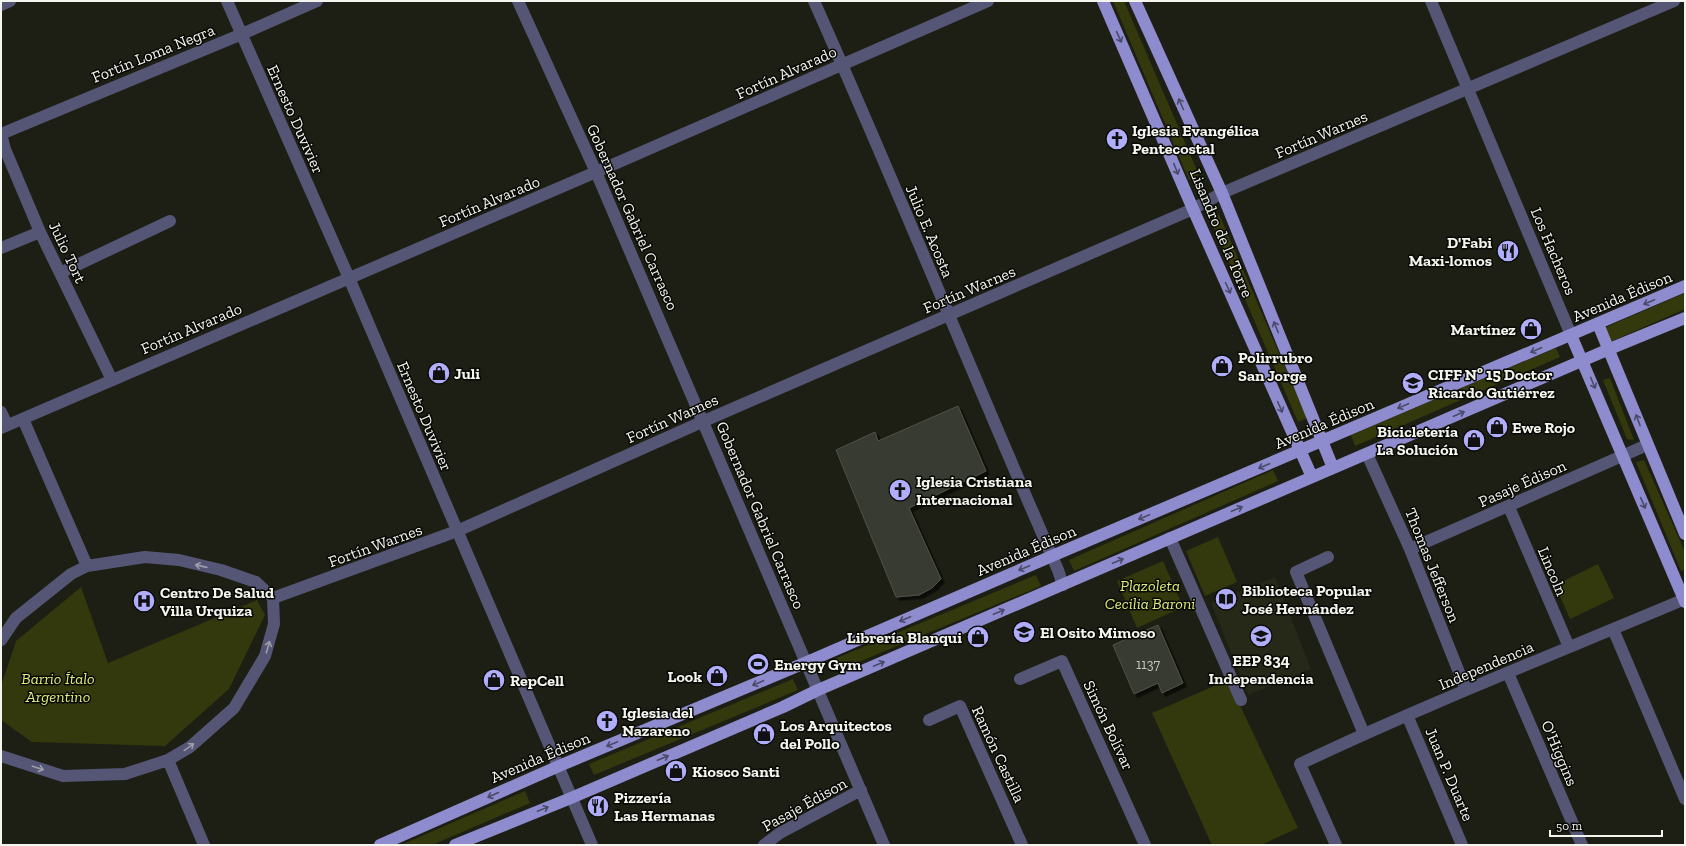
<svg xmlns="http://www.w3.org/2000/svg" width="1686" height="846" viewBox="0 0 1686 846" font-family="'Zilla Slab',serif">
<defs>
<filter id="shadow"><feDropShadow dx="3.5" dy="3.5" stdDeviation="0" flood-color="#0009"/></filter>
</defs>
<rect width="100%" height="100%" fill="#1d1f14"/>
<!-- built -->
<path fill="#262818" d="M 1275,577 L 1311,669 L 1248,695 L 1211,603 Z"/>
<!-- green -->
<path fill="#34380d" d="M 1113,1 L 1124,1 L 1199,175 L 1189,180 Z
M 1219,214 L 1307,418 L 1298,422 L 1210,218 Z
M 1685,293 L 1685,309 L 1603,345 L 1597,331 Z
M 1556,348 L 1560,357 L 1355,446 L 1351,435 Z
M 1610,378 L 1634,440 L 1627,439 L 1603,380 Z
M 1644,460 L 1685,552 L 1685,569 L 1681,571 L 1636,462 Z
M 1273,470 L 1278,481 L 1074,571 L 1069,560 Z
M 1218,537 L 1237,582 L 1205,596 L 1186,551 Z
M 1163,561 L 1183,607 L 1137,628 L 1117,581 Z
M 1598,564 L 1614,598 L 1570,619 L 1555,585 Z
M 1036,575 L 1041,586 L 837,671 L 832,660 Z
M 81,587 L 108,663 L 257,600 L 265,615 L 229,689 L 165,746 L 32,742 L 1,720 L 1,686 L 16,641 Z
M 793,679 L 798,690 L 594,775 L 589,764 Z
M 1228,680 L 1298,828 L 1261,845 L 1212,845 L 1152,713 Z
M 525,791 L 530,803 L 432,845 L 401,845 Z"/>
<!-- building -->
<path fill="#393b30" stroke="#4f5146" filter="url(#shadow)" d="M 958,406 L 986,471 L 909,508 L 941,579 L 932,588 L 919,595 L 896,597 L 836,450 L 875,432 L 878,441 Z
M 1158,625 L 1183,683 L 1162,693 L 1158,683 L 1134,694 L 1113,645 Z"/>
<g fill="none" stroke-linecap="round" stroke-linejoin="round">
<!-- minor -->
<path stroke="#555575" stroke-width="12" d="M 227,1 L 349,278 L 592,845
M 518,1 L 596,172 L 884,845
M 814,1 C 898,189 975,381 1058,570 L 1063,585
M 1431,1 L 1571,335
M 1,5 L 10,1
M 1,134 L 242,34 L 317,1
M 1,134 L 5,149 L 40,232 L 112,380
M 1,248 L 40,232
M 60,273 L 170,221
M 1,412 L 7,425
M 23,419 L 87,566
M 1,428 L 596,172 L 988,1
M 1367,454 L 1410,549 L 1466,690
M 1509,507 L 1569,647
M 1170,538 L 1241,700
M 1410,549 L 1647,445
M 1328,557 L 1296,572 L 1364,734
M 273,598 L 457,531 L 704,421 L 1193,209 L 1222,193 L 1674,1
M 1613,629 L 1685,799
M 1,640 L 16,618 L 71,574 L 87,566 L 145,557 L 179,560 L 221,570 L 256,582 L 273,598 L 274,624 L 265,656 L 234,708 L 190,747 L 168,760 L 125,774 L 63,776 L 1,756
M 1508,673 L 1582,845
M 1020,679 L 1062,661 L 1145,845
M 1407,715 L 1462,845
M 929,720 L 960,706 L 1022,845
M 168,760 L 204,845
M 764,845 L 780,833 L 861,790
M 1336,845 L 1300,764 C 1426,704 1557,653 1685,599"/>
<!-- major -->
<path stroke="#8e8cce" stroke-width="12" d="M 1103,1 L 1193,209 L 1312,477
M 1135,1 L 1222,193 L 1333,468
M 1598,324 L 1685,534
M 1571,335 L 1685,602
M 380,845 L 559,766 L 807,662 L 1052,556 L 1685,286
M 455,845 L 571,798 L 783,707 L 818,690 L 1607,350 L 1685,318"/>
</g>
<!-- one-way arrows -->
<defs><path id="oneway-shaft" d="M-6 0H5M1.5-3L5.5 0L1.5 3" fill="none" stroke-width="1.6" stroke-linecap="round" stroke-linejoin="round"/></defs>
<g stroke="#4b4a6a">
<use href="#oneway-shaft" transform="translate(1119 37) rotate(66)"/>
<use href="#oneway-shaft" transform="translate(1181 104) rotate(-114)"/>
<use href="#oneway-shaft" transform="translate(1176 169) rotate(68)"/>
<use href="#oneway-shaft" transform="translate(1228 288) rotate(66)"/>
<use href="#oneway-shaft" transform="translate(1649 302) rotate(157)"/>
<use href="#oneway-shaft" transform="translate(1276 327) rotate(-112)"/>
<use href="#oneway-shaft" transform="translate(1536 350) rotate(157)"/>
<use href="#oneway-shaft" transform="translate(1593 383) rotate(68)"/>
<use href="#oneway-shaft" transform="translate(1403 406) rotate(157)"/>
<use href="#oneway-shaft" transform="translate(1280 407) rotate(66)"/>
<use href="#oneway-shaft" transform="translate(1459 414) rotate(-23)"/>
<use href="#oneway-shaft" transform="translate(1638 420) rotate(-110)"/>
<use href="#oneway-shaft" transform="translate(1264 466) rotate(157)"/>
<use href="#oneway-shaft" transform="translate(1643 503) rotate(67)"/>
<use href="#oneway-shaft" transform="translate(1237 509) rotate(-23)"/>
<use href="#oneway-shaft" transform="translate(1144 517) rotate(157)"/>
<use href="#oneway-shaft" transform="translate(1118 561) rotate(-23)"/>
<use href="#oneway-shaft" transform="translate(1024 568) rotate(157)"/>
<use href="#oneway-shaft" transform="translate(999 612) rotate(-23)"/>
<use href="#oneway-shaft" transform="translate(905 619) rotate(157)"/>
<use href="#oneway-shaft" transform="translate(879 664) rotate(-23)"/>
<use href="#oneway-shaft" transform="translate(758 683) rotate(157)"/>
<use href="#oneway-shaft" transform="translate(612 744) rotate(157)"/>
<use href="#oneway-shaft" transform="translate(663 758) rotate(-23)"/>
<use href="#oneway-shaft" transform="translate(493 795) rotate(156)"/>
<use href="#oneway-shaft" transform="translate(543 809) rotate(-22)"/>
</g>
<g stroke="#9d9dab">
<use href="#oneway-shaft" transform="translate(201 566) rotate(-167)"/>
<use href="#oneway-shaft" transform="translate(268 647) rotate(-74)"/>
<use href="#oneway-shaft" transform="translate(189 747) rotate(-36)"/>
<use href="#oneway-shaft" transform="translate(38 768) rotate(18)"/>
</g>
<!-- icons -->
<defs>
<g id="church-disc" transform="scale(1.15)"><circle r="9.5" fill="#b0aefa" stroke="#080805"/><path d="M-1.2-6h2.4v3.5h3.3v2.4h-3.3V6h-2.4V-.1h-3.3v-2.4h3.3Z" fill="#111"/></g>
<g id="restaurant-disc" transform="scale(1.15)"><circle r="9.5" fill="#b0aefa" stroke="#080805"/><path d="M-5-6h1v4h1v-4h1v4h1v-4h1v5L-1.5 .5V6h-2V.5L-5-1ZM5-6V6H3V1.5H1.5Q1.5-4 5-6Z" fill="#111"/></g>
<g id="shop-disc" transform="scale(1.15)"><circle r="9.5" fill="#b0aefa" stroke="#080805"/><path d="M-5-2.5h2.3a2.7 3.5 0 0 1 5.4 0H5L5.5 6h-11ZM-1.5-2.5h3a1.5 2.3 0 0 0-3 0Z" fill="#111"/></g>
<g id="school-disc" transform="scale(1.15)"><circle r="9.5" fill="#b0aefa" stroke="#080805"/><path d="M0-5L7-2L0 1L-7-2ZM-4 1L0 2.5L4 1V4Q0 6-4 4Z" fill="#111"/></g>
<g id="library-disc" transform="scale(1.15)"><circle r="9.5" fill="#b0aefa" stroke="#080805"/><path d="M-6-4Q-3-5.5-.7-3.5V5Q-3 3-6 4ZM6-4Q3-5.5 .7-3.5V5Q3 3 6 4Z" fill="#111"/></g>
<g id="hospital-disc" transform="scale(1.15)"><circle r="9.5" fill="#b0aefa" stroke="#080805"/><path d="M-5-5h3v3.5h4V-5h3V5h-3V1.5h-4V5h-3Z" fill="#111"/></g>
<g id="stadium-disc" transform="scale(1.15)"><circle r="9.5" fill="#b0aefa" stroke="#080805"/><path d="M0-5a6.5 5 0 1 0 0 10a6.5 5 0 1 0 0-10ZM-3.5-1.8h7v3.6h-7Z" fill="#111"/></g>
</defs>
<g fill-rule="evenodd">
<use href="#church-disc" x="1117" y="139"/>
<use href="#restaurant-disc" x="1508" y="251"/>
<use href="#shop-disc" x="1531" y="329"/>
<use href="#shop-disc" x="1222" y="366"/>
<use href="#shop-disc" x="439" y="373"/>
<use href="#school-disc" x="1413" y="383"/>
<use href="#shop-disc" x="1497" y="427"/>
<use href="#shop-disc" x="1474" y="440"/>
<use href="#church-disc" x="900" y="490"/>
<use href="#library-disc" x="1226" y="599"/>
<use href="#hospital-disc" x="144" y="601"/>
<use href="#school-disc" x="1024" y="632"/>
<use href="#school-disc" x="1261" y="636"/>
<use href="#shop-disc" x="978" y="637"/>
<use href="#stadium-disc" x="758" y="664"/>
<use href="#shop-disc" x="717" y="676"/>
<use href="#shop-disc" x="494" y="680"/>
<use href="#church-disc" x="607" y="721"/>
<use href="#shop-disc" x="764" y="734"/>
<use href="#shop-disc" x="676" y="771"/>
<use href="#restaurant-disc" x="598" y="806"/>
</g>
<g text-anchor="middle" stroke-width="3" stroke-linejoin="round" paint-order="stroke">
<!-- number labels -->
<g font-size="14" fill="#c5c6be">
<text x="1148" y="669">1137</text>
</g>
<!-- street labels -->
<g font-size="16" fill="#f4f5ee" stroke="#080805">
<text transform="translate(153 53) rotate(-22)" y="6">Fortín Loma Negra</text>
<text transform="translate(786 72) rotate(-24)" y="6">Fortín Alvarado</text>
<text transform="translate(296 119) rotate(66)" y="6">Ernesto Duvivier</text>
<text transform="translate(1321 134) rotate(-23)" y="6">Fortín Warnes</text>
<text transform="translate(489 201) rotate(-23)" y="6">Fortín Alvarado</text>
<text transform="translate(633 217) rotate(66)" y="6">Gobernador Gabriel Carrasco</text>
<text transform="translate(930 231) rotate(67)" y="6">Julio E. Acosta</text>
<text transform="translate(1222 233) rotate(67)" y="6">Lisandro de la Torre</text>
<text transform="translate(1554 251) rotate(67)" y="6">Los Hacheros</text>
<text transform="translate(68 252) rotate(65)" y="6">Julio Tort</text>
<text transform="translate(969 289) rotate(-23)" y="6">Fortín Warnes</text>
<text transform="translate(1622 296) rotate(-23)" y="6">Avenida Édison</text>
<text transform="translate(191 328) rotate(-23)" y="6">Fortín Alvarado</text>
<text transform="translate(425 416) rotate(67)" y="6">Ernesto Duvivier</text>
<text transform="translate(672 418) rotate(-24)" y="6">Fortín Warnes</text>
<text transform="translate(1324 423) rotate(-23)" y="6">Avenida Édison</text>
<text transform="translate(1522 483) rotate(-24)" y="6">Pasaje Édison</text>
<text transform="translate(761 515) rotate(67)" y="6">Gobernador Gabriel Carrasco</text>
<text transform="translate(375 545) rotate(-20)" y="6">Fortín Warnes</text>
<text transform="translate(1026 550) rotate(-23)" y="6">Avenida Édison</text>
<text transform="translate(1433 565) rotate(68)" y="6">Thomas Jefferson</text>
<text transform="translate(1553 571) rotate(67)" y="6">Lincoln</text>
<text transform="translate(1486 665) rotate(-23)" y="6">Independencia</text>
<text transform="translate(1109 725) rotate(65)" y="6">Simón Bolívar</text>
<text transform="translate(1560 753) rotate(67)" y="6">O'Higgins</text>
<text transform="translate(999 754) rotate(65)" y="6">Ramón Castilla</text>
<text transform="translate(540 757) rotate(-23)" y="6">Avenida Édison</text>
<text transform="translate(1450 774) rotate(67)" y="6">Juan P. Duarte</text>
<text transform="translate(804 804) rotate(-29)" y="6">Pasaje Édison</text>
</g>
<!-- poi labels -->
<g font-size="16" font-weight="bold" fill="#f4f5ee" stroke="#080805" text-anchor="start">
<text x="1132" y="136">Iglesia Evangélica<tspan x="1132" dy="18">Pentecostal</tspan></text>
<text x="1492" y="248" text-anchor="end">D'Fabi<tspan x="1492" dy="18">Maxi-lomos</tspan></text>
<text x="1516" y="335" text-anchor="end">Martínez</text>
<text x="1238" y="363">Polirrubro<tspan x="1238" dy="18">San Jorge</tspan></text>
<text x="454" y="379">Juli</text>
<text x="1428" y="380">CIFF Nº 15 Doctor<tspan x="1428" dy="18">Ricardo Gutiérrez</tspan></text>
<text x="1512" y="433">Ewe Rojo</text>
<text x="1458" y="437" text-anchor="end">Bicicletería<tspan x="1458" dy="18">La Solución</tspan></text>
<text x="916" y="487">Iglesia Cristiana<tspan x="916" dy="18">Internacional</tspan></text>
<text x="1242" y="596">Biblioteca Popular<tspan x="1242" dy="18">José Hernández</tspan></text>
<text x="160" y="598">Centro De Salud<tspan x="160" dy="18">Villa Urquiza</tspan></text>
<text x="1040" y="638">El Osito Mimoso</text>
<text x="962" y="643" text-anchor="end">Librería Blanqui</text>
<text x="1261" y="666" text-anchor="middle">EEP 834<tspan x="1261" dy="18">Independencia</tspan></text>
<text x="774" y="670">Energy Gym</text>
<text x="702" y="682" text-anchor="end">Look</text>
<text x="510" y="686">RepCell</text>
<text x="622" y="718">Iglesia del<tspan x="622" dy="18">Nazareno</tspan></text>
<text x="780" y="731">Los Arquitectos<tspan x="780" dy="18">del Pollo</tspan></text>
<text x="692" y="777">Kiosco Santi</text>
<text x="614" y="803">Pizzería<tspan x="614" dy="18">Las Hermanas</tspan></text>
</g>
<!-- park labels -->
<g font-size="16" font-style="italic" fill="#e0ee77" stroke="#080805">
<text x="1150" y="591">Plazoleta<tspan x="1150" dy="18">Cecilia Baroni</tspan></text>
<text x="58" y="684">Barrio Ítalo<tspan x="58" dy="18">Argentino</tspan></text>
</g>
</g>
<!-- border -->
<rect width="1686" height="846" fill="none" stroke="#f4f5ee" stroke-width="4"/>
<!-- scale -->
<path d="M1550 830v6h112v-6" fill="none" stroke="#f4f5ee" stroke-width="2"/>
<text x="1556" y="830" font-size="12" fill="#f4f5ee" stroke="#080805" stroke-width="3" paint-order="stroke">50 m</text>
</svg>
